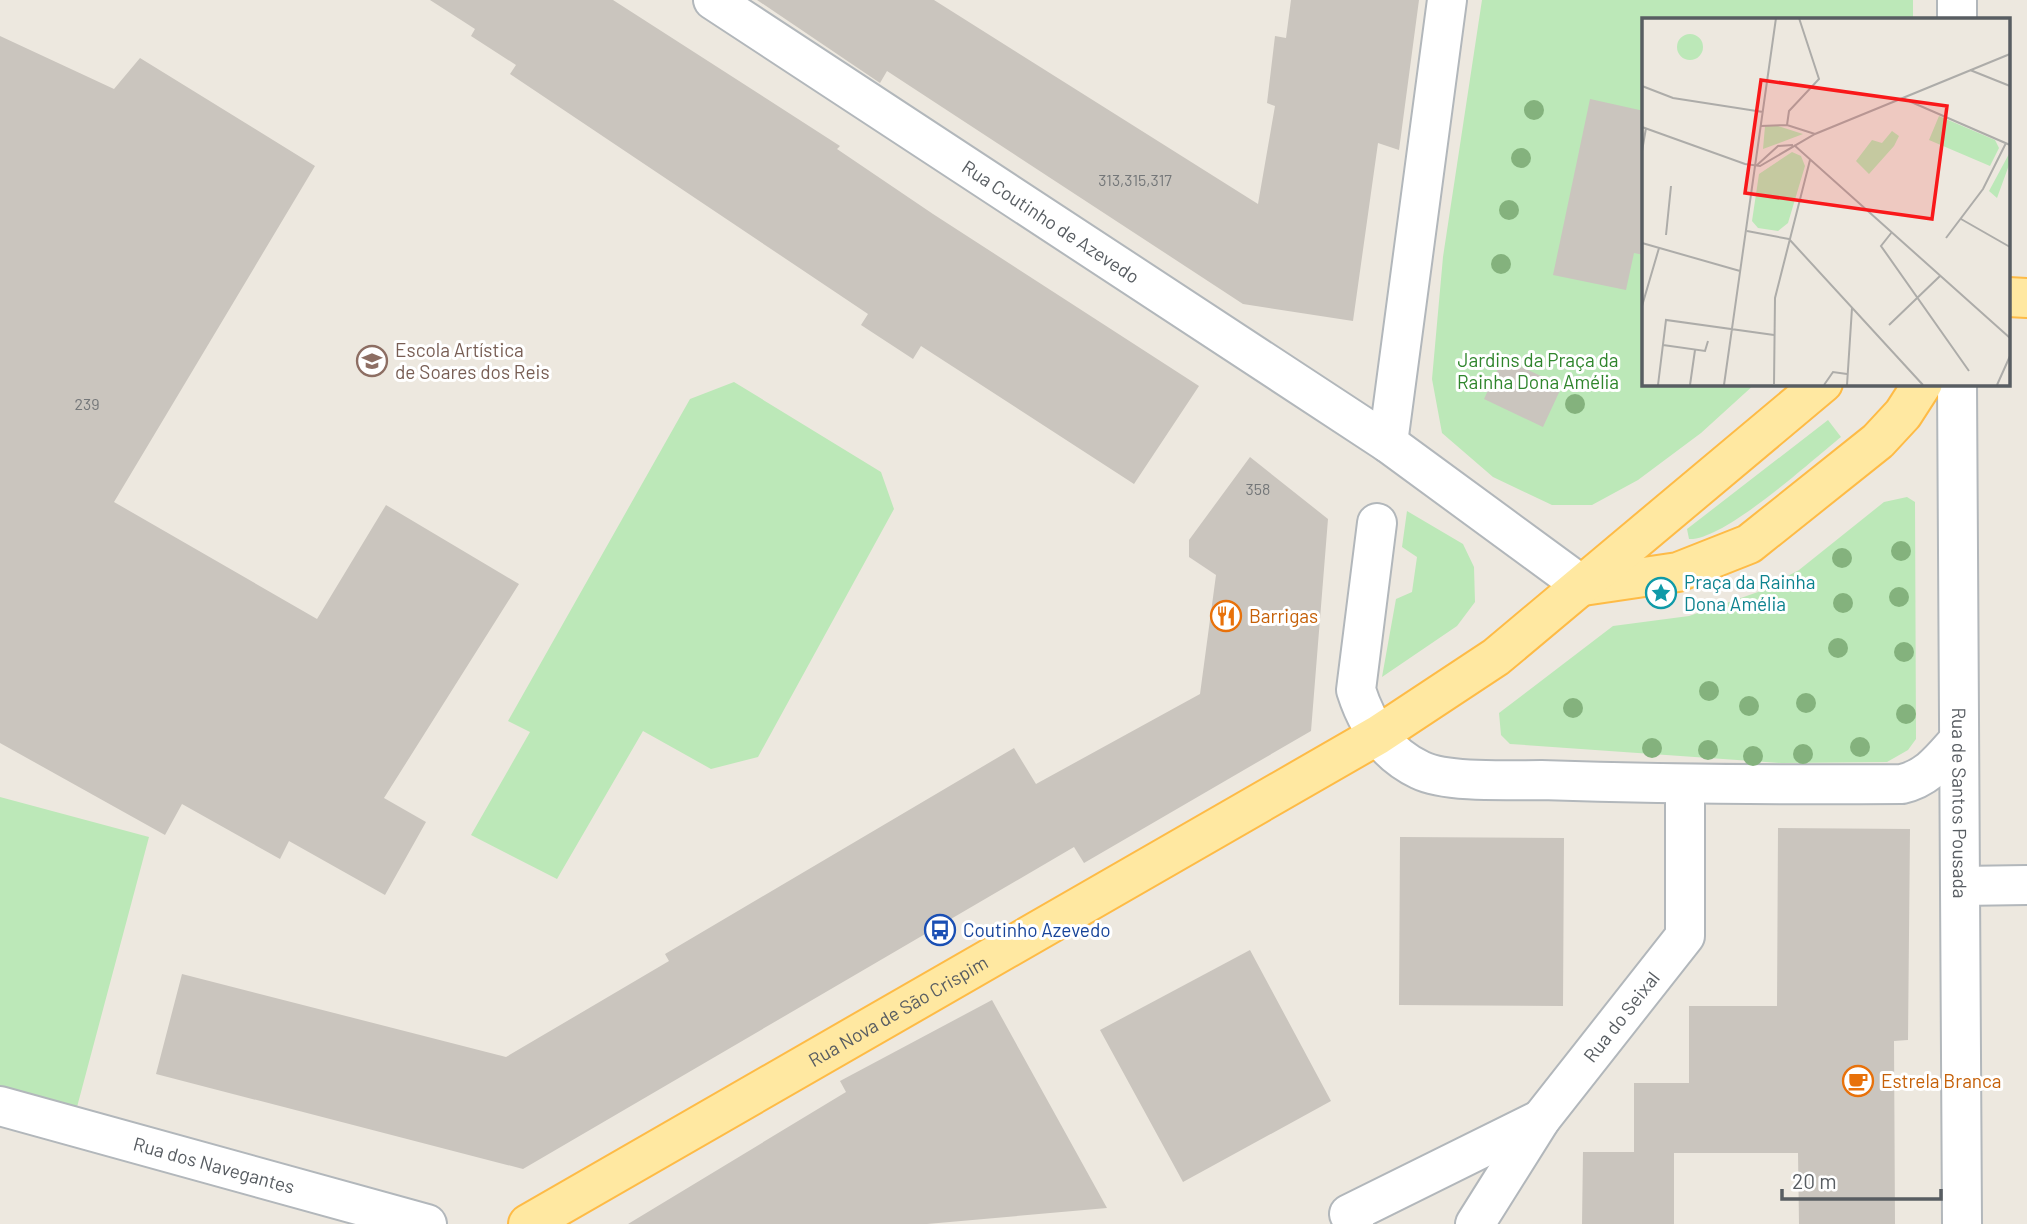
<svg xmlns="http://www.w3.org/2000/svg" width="2027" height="1224" viewBox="0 0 2027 1224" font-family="Barlow,sans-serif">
<rect width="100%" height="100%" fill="#ede8df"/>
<!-- green -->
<path fill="#bce8b8" d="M 1482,0 L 1913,0 L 1913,19 L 1644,19 L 1644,383 L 1756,383 L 1701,433 L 1638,480 L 1592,505 L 1552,505 L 1493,477 L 1442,433 L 1432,379 L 1443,257 Z
M 734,382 L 881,472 L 894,509 L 758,757 L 711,769 L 643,731 L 557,879 L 471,835 L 530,732 L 508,721 L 690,399 Z
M 1828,420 L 1841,437 C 1811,461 1724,541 1689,539 L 1687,529 Z
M 1907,497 L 1915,502 L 1916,739 L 1908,750 L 1887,762 L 1781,763 L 1510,744 L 1501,735 L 1499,713 L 1613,626 L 1689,616 L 1758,592 L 1799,570 L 1884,502 Z
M 1407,511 L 1463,544 L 1474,567 L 1475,602 L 1457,626 L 1382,677 L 1396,599 L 1412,592 L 1417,557 L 1402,547 Z
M 0,797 L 149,837 L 77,1107 L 0,1086 Z"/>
<!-- building -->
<path fill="#cac5be" d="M 430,0 L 613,0 L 840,146 L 837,149 L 933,214 L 1199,386 L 1134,484 L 921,346 L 913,359 L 861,325 L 868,314 L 510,74 L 516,65 L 471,36 L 475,29 Z
M 757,0 L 934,0 L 1258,204 L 1275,106 L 1267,103 L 1275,36 L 1286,38 L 1291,0 L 1419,0 L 1399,150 L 1378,143 L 1353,321 L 1243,304 L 887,71 L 880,83 Z
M 0,36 L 114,89 L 140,58 L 315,166 L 114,502 L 317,619 L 386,505 L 519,584 L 384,798 L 426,822 L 385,895 L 289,841 L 280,859 L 182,804 L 165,835 L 0,743 Z
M 1590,99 L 1644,111 L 1644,255 L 1634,253 L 1626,290 L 1553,275 Z
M 1503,358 L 1562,386 L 1543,427 L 1484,399 Z
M 1250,457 L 1328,519 L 1311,731 L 1084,863 L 1074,847 L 523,1169 L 156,1074 L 182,974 L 506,1057 L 669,961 L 665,954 L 1014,748 L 1036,784 L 1200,694 L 1216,575 L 1189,557 L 1189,540 Z
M 1778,828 L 1910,829 L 1908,1040 L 1894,1041 L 1895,1224 L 1799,1224 L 1798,1153 L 1674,1153 L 1674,1224 L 1582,1224 L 1583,1152 L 1634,1152 L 1634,1083 L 1689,1083 L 1689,1006 L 1777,1006 Z
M 1400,837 L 1564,838 L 1563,1006 L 1399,1005 Z
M 1250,950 L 1331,1101 L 1183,1182 L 1100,1030 Z
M 992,1000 L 1107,1208 L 927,1224 L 628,1224 L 846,1092 L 840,1081 Z"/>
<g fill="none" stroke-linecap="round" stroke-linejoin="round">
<!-- minor casing -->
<g stroke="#b2b7bb" stroke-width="42">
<g id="minor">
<path id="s1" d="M 713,0 L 1388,443 L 1583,586"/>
<path d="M 1957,0 L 1957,19"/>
<path id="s2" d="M 1957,383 L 1962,1224"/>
<path d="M 1388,443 L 1447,0"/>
<path d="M 1377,523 L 1356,690 C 1367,725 1386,754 1420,770 C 1446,783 1510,780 1541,780 C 1661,784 1782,785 1902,784 C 1928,778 1941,760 1958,741"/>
<path d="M 1961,886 L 2027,885"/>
<path id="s3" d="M 0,1106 L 427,1224"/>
<path d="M 1354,1224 L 1349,1214 L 1541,1119"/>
<path id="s4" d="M 1475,1224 L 1541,1119 L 1685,936 L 1685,785"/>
</g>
</g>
<!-- major casing -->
<g stroke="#febb46" stroke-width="42">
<g id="major">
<path d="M 2008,297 L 2027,298"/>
<path d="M 1583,586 L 1678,572 L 1749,544 L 1878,441 L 1903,414 L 1923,383"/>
<path id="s5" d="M 528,1224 L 1378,735 L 1496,657 L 1823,383"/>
</g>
</g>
<!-- minor -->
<use href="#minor" stroke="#fff" stroke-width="38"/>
<!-- major -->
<use href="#major" stroke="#ffe8a1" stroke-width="38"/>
</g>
<!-- trees -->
<g fill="#84b27d">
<circle cx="1534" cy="110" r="10"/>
<circle cx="1521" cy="158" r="10"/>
<circle cx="1509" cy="210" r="10"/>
<circle cx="1501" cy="264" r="10"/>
<circle cx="1575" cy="404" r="10"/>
<circle cx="1901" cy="551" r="10"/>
<circle cx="1842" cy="558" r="10"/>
<circle cx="1899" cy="597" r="10"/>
<circle cx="1843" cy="603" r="10"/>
<circle cx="1838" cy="648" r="10"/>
<circle cx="1904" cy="652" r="10"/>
<circle cx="1709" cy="691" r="10"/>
<circle cx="1806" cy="703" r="10"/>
<circle cx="1749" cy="706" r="10"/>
<circle cx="1573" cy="708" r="10"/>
<circle cx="1906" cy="714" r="10"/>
<circle cx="1860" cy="747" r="10"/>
<circle cx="1652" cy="748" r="10"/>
<circle cx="1708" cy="750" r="10"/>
<circle cx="1803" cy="754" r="10"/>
<circle cx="1753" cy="756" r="10"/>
</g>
<!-- icons -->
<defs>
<g id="school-ring" transform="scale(1.575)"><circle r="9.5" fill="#fff" stroke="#8d6e63" stroke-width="1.5"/><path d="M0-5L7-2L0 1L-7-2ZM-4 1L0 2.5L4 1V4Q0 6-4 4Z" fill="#8d6e63"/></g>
<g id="sight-ring" transform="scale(1.575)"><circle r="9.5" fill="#fff" stroke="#0f9aa8" stroke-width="1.5"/><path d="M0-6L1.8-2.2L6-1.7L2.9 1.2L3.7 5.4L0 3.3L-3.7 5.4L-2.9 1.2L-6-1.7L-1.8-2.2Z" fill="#0f9aa8"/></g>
<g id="restaurant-ring" transform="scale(1.575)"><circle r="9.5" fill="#fff" stroke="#e8710a" stroke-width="1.5"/><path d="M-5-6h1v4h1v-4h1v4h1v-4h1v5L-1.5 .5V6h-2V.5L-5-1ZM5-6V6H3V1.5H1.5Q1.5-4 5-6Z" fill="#e8710a"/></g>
<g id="bus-ring" transform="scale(1.575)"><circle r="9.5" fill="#fff" stroke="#1a4fb4" stroke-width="1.5"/><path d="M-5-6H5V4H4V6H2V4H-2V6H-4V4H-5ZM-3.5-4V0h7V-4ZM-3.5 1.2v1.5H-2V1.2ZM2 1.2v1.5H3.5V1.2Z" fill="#1a4fb4"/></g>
<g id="cafe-ring" transform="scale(1.575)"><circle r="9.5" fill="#fff" stroke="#e8710a" stroke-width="1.5"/><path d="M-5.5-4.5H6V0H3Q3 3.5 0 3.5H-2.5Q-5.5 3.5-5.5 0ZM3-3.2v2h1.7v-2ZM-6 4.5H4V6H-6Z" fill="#e8710a"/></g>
</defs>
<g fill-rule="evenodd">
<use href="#school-ring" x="372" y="361"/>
<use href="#sight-ring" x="1661" y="593"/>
<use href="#restaurant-ring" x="1226" y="616"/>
<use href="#bus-ring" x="940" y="930"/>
<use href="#cafe-ring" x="1858" y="1081"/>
</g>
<g text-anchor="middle" stroke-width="6" stroke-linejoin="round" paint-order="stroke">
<!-- number labels -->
<g font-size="16" fill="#747779">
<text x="1135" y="186">313,315,317</text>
<text x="87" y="410">239</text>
<text x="1258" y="495">358</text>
</g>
<!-- street labels -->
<g font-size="19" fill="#585d62" stroke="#fff">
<text dy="7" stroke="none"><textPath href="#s1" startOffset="404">Rua Coutinho de Azevedo</textPath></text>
<text dy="7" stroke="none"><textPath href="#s2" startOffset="420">Rua de Santos Pousada</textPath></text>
<text dy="7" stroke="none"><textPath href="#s5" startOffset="427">Rua Nova de São Crispim</textPath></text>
<text dy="7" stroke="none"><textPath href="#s4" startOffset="254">Rua do Seixal</textPath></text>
<text dy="7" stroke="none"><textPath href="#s3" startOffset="222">Rua dos Navegantes</textPath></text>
</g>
<!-- education labels -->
<g font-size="19" fill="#785e54" stroke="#fff" text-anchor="start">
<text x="395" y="357">Escola Artística<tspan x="395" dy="22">de Soares dos Reis</tspan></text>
</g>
<!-- park labels -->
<g font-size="19" fill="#2f852c" stroke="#fff">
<text x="1538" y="367">Jardins da Praça da<tspan x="1538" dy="22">Rainha Dona Amélia</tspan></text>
</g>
<!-- culture labels -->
<g font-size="19" fill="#0d838f" stroke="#fff" text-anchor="start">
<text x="1684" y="589">Praça da Rainha<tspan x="1684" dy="22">Dona Amélia</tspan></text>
</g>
<!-- food labels -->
<g font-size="19" fill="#c56008" stroke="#fff" text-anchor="start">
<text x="1249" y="623">Barrigas</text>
<text x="1881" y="1088">Estrela Branca</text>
</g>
<!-- transit labels -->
<g font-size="19" fill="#164399" stroke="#fff" text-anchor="start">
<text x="963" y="937">Coutinho Azevedo</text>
</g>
</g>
<!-- overview -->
<g transform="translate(1642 18)">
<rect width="368" height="368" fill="#ede8df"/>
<path d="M35 29a13 13 0 1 1 26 0a13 13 0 1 1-26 0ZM 297,98 L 353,122 L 357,130 L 348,148 L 287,122 ZM 123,108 L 136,108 L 161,116 L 121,131 ZM 250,113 L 257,118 L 252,128 L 227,156 L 214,143 L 230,122 L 240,125 ZM 150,134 L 159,138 L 163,148 L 146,205 L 136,213 L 116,210 L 110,203 L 117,156 ZM 368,134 L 367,147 L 355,180 L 347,173 Z" fill="#bce8b8"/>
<path fill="none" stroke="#adaca9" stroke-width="2" d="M 328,52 L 368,68M 0,68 L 31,80 L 121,94M 260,80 L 368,127M 145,107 L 147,93 L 177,61 L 157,0M 119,108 L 145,107 L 173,116M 0,109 L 103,146 L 118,148 L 173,116 L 368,36M 152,127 L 368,320M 0,133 L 4,110M 114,148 L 136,128 L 151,127M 319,201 L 368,229M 105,213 L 147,221M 250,214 L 239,228 L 327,353M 24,217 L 29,168M 304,220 L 341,171 L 364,125M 147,221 L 281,367M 0,225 L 98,253M 0,288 L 17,230M 247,307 L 298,258M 21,327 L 63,333 L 66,323M 132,366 L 133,280 L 168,142M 16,367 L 24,302 L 132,317M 48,367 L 53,332M 82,367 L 134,0M 182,367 L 191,354 L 205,356M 205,367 L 210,290M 355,367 L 368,338"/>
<path fill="#f9181a" fill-opacity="0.15" stroke="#f9181a" stroke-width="3.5" d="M 119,62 L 305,88 L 290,201 L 103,175 Z"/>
<rect width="368" height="368" fill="none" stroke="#585d62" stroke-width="3.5"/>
</g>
<!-- scale -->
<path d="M1782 1189v10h159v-10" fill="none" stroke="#585d62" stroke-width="3.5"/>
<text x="1792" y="1189" font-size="21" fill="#585d62" stroke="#ffffff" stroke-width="5" paint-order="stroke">20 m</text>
</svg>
